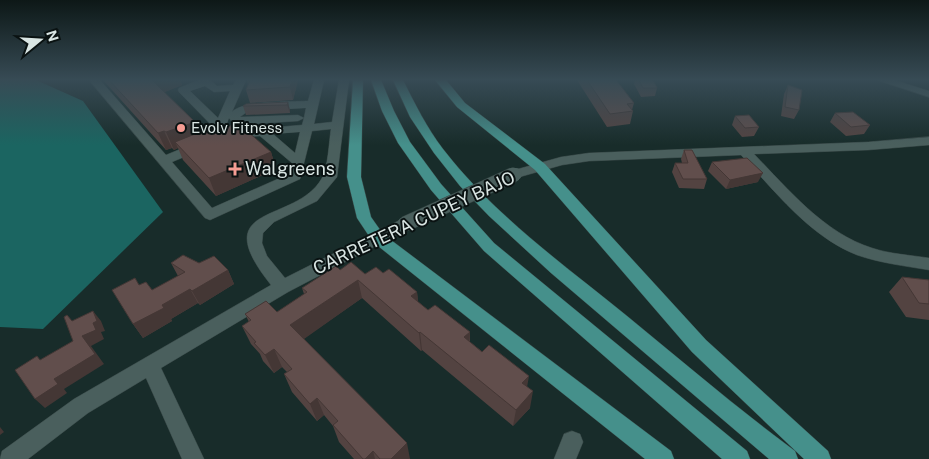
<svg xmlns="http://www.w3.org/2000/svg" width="929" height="459" viewBox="0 0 929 459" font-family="'Public Sans',sans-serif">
<rect width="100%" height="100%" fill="#182c2a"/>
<!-- forest -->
<path fill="#1b6561" d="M 0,80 L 36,80 L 83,101 L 163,212 L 43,329 L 0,327 Z"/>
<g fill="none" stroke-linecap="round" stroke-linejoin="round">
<!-- minor casing -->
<g stroke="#364645" stroke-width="1">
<path id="minor" d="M 89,80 L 100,80 L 166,155 L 195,143 L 203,143 L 205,146 L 203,149 L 172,162 L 212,208 L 289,174 L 292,163 L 260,136 L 224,138 L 179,92 L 178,90 L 179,88 L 199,80 L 210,80 L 217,86 L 233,85 L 236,80 L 246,80 L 232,112 C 243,100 291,102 308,101 L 314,80 L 324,80 L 314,124 L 332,122 L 339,80 L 349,80 L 337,177 L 317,201 L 274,222 L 263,233 L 262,243 L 267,256 L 285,278 L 400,220 L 410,220 L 412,224 L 410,228 L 288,292 L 161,368 L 204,459 L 182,459 L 146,378 L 88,413 L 28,459 L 0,459 L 2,451 L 74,399 L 271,285 C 204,201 296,225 322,178 C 328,168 329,142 331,129 L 312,131 L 300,179 L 210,220 L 205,218 ZM 205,86 L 214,92 L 230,91 L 218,118 L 190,91 ZM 306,108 L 304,118 L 298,115 L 240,117 L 248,111 ZM 229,118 L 232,122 L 249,124 L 298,121 L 304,118 L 302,125 L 231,131 L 226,126 ZM 300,132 L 295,153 L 273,134 Z
M 877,80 L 894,80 L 929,91 L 929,97 Z
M 929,137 L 929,145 L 868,150 L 754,154 C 788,189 824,233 872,248 C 890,254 910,255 929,258 L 929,270 C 905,266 880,263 857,255 C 809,236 775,191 741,155 L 589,161 L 562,165 L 516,178 L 509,174 L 511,171 L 561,157 L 589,153 L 868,142 Z
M 572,431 L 580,434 L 583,442 L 576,459 L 554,459 L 564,434 Z"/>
</g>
<!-- major casing -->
<g stroke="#364645" stroke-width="1">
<path id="major" d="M 353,80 L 363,80 L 361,177 L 371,217 L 383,234 L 671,451 L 674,459 L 645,459 L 373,242 L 357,218 L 347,177 Z
M 371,80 L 381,80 L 394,111 L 410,142 L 441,184 L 494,243 L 747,451 L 750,459 L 722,459 L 484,251 L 431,190 L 398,143 L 382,111 Z
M 393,80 L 403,80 C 415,104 427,128 443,149 C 494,215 563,264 627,316 C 683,362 737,408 795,451 L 798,459 L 769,459 L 551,273 L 489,216 L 460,186 L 434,153 L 410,117 Z
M 435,80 L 446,80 L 465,103 L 545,164 L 706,340 L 828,451 L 831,459 L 804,459 L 692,352 L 535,170 L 457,107 Z"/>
</g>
<!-- minor -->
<use href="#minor" fill="#4a5f5d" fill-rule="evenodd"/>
<!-- major -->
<use href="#major" fill="#45908b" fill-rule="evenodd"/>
<!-- minor-bridge-far1 casing -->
<g stroke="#364645" stroke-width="13" stroke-linecap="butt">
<path id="minor-bridge-far1" d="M 510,177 L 516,174"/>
</g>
<!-- minor-bridge casing -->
<g stroke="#364645" stroke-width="16" stroke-linecap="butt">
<path id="minor-bridge" d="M 405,224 L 513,175"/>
</g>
<!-- minor-bridge-far1 -->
<use href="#minor-bridge-far1" stroke="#4a5f5d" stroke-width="12"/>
<!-- minor-bridge -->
<use href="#minor-bridge" stroke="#4a5f5d" stroke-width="15"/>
</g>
<!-- wall -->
<path fill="#534341" d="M 103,80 L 180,80 L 182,85 L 164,92 L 200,132 L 271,152 L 276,169 L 216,196 L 183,160 L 178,148 L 174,150 L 172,148 L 166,150 Z
M 247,80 L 298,80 L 293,100 L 250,103 L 246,90 L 248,85 Z
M 577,80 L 616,80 L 634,103 L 632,110 L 633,111 L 630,124 L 607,127 Z
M 635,80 L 653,80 L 657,88 L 655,96 L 641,97 L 634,84 Z
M 788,85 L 799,110 L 794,119 L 781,116 L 784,94 Z
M 288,102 L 290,111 L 290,113 L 246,115 L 243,106 Z
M 835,113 L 870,125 L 864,134 L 846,136 L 830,122 Z
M 735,116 L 759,127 L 754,136 L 742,137 L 732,125 Z
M 684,150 L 707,179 L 704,189 L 679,188 L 672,172 L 675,163 L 682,163 L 681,159 Z
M 712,162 L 758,182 L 726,189 L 708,171 Z
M 171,263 L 199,263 L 228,270 L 234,284 L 200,305 L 198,303 L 171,319 L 172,321 L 143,338 L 133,324 L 139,285 L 152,290 L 178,276 Z
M 340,270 L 365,274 L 383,273 L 417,292 L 418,302 L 428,310 L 470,332 L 470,342 L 527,387 L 530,408 L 513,426 L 422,350 L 421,351 L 362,298 L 303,339 L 410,459 L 354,459 L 339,442 L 333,426 L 324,415 L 317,421 L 292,392 L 284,374 L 287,372 L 282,367 L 274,373 L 263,361 L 260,354 L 251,344 L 242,326 L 249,322 L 245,314 L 277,312 L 304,294 L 302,288 Z
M 902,277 L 929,280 L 929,320 L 906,317 L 889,292 Z"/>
<!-- shaded-wall -->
<path fill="#443735" d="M 151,80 L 180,80 L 182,85 L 158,95 Z
M 292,80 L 298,80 L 293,100 L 290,87 Z
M 288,102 L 290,111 L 290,113 L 287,105 Z
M 195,122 L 202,139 L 175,142 L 178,148 L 174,150 L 166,132 Z
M 164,131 L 172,148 L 166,150 L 158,133 Z
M 271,152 L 276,169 L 216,196 L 209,178 Z
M 763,173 L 758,182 L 726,189 L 730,180 Z
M 228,270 L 234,284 L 200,305 L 192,291 Z
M 358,280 L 362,298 L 297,344 L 290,325 Z
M 190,289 L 198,303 L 171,319 L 172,321 L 143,338 L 133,324 L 162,305 Z
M 417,292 L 419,310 L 411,296 Z
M 93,311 L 101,321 L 105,331 L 101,332 L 104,339 L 91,346 L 104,364 L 64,389 L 67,393 L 45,408 L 35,399 L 54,379 L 82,336 L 93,323 Z
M 420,332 L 422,350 L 421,351 L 419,333 Z
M 470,332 L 469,350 L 464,337 Z
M 274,349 L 282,367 L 274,373 L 265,355 Z
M 529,376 L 526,393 L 522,383 Z
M 533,391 L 530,408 L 513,426 L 516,410 Z
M 317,398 L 324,415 L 317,421 L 310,404 Z
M 0,427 L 4,432 L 0,435 Z
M 407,443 L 410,459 L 391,459 Z
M 373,451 L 375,459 L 365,459 Z"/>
<!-- building -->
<path fill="#614e4c" stroke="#443735" d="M 109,80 L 152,80 L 195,122 L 166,132 L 164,131 L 158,133 Z
M 250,80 L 292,80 L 290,87 L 246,90 Z
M 587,80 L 616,80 L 634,103 L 627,104 L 633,111 L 610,114 Z
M 639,80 L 653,80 L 657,88 L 643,88 Z
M 788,85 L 802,90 L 799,110 L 785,107 Z
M 288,102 L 287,105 L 243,106 L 246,104 Z
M 853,112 L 870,125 L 851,127 L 835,113 Z
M 749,115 L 759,127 L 745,128 L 735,116 Z
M 238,123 L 271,152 L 209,178 L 175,142 L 205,130 L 208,134 Z
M 684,150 L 692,150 L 707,179 L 683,179 L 675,163 L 688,163 Z
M 747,158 L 763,173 L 730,180 L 712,162 Z
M 183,255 L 199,263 L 214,256 L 228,270 L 192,291 L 190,289 L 162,305 L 164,308 L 133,324 L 112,290 L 135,278 L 139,285 L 146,282 L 152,290 L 185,272 L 171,263 Z
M 351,262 L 365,274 L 376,267 L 383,273 L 389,269 L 417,292 L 411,296 L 428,310 L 435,305 L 470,332 L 464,337 L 482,352 L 489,345 L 529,376 L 522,383 L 533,391 L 516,410 L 420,332 L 419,333 L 358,280 L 290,325 L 407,443 L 391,459 L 380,459 L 373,451 L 365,459 L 363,459 L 333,425 L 338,421 L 317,398 L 310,404 L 284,374 L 292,369 L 274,349 L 265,355 L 254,343 L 256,342 L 242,326 L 251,320 L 245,314 L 266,301 L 277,312 L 307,292 L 302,288 L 336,266 L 340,270 Z
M 902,277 L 929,280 L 929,304 L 919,303 Z
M 93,311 L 97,321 L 93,323 L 96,330 L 82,336 L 95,354 L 54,379 L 58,384 L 35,399 L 15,370 L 37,356 L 40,360 L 73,341 L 64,317 L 67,315 L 72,321 Z"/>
<!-- sky -->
<linearGradient id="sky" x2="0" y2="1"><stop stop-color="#0d1817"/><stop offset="0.55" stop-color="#374b55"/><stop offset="1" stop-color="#374b55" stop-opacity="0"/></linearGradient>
<rect width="929" height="145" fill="url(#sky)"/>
<!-- markers -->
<g fill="#f59c93" stroke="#0a1212" stroke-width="2">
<circle cx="181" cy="128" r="5"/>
<path d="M232.5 161.5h5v5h5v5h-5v5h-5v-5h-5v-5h5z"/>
</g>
<g text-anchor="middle" stroke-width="4" stroke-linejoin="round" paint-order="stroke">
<!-- far-poi labels -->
<g font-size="15" fill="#d9e5e3" stroke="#0a1212" text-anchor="start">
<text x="191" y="133">Evolv Fitness</text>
</g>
<!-- poi labels -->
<g font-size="18" fill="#d9e5e3" stroke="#0a1212" text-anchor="start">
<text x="245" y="175">Walgreens</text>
</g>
<!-- street labels -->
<g font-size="18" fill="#d9e5e3" stroke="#0a1212">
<text transform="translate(414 223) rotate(-25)" y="6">CARRETERA CUPEY BAJO</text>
</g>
</g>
<!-- north arrow -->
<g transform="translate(40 40) rotate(72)" stroke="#0a1212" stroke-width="4" paint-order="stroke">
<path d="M0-4L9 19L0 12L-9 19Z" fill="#d9e5e3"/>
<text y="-8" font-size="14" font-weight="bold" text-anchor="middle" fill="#d9e5e3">N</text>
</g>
</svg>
